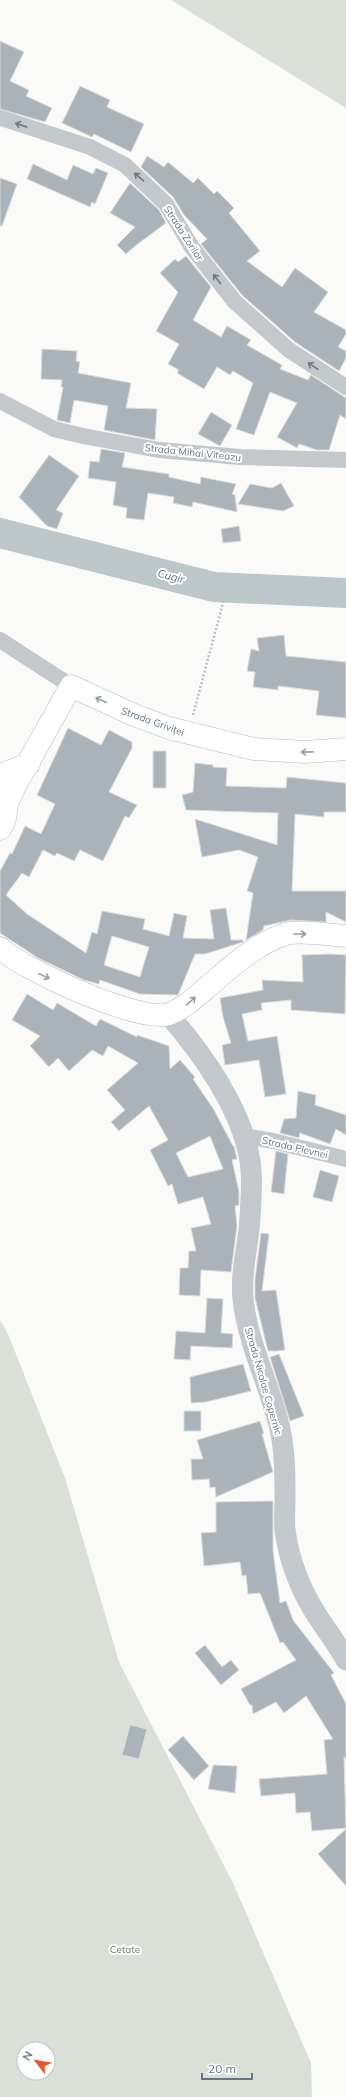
<svg xmlns="http://www.w3.org/2000/svg" width="346" height="2097" viewBox="0 0 346 2097" font-family="Mulish,sans-serif">
<rect width="100%" height="100%" fill="#fafaf8"/>
<!-- green -->
<path fill="#dadfd7" fill-rule="evenodd" d="M 171,0 L 346,0 L 346,108 Z
M 0,1320 L 8,1334 L 65,1478 L 119,1662 L 233,1883 L 311,2063 L 312,2097 L 0,2097 ZM 24,2049 L 48,2049 L 48,2073 L 24,2073 Z"/>
<g fill="none" stroke-linecap="round" stroke-linejoin="round">
<!-- river -->
<path stroke="#bbc7cb" stroke-width="30" d="M 0,533 L 214,587 L 346,593"/>
</g>
<!-- building -->
<path fill="#aab3b9" stroke="#dcdcda" fill-rule="evenodd" d="M 0,41 L 24,52 L 10,81 L 29,90 L 26,96 L 52,108 L 45,122 L 0,109 Z
M 80,86 L 110,100 L 107,107 L 144,124 L 131,152 L 94,134 L 92,137 L 62,123 Z
M 147,156 L 164,167 L 168,162 L 193,183 L 198,178 L 214,194 L 217,191 L 234,208 L 229,213 L 260,251 L 247,261 L 282,287 L 295,268 L 328,292 L 314,312 L 346,330 L 346,334 L 338,347 L 346,351 L 346,358 L 339,371 L 295,342 L 242,295 L 201,244 L 207,239 L 184,215 L 173,197 L 141,167 Z
M 33,164 L 67,180 L 73,165 L 93,174 L 96,168 L 108,173 L 95,204 L 92,202 L 90,207 L 27,179 Z
M 0,178 L 17,184 L 2,226 L 0,226 Z
M 130,183 L 159,210 L 166,223 L 135,246 L 126,254 L 117,245 L 135,227 L 110,213 Z
M 186,256 L 211,287 L 193,320 L 221,337 L 227,326 L 251,340 L 247,345 L 282,365 L 280,369 L 308,380 L 311,375 L 346,398 L 346,419 L 340,415 L 329,450 L 317,450 L 299,444 L 297,448 L 277,437 L 297,403 L 270,392 L 254,435 L 236,429 L 253,383 L 233,371 L 230,375 L 217,367 L 204,389 L 177,373 L 179,370 L 168,364 L 179,344 L 156,331 L 178,292 L 160,273 L 175,259 L 178,262 Z
M 42,349 L 77,351 L 76,361 L 80,362 L 78,373 L 131,383 L 126,408 L 157,409 L 155,440 L 104,430 L 108,406 L 74,400 L 70,423 L 57,420 L 63,387 L 61,387 L 62,380 L 41,379 Z
M 211,412 L 232,425 L 220,446 L 198,434 Z
M 101,449 L 125,453 L 122,467 L 169,474 L 169,477 L 200,484 L 201,477 L 236,484 L 232,494 L 235,495 L 237,512 L 193,502 L 192,507 L 173,503 L 174,497 L 148,493 L 144,520 L 126,518 L 127,508 L 113,505 L 116,482 L 88,478 L 90,461 L 99,462 Z
M 49,455 L 79,476 L 56,510 L 63,513 L 57,529 L 47,526 L 19,497 Z
M 281,483 L 294,506 L 283,511 L 238,504 L 250,484 L 272,488 Z
M 239,526 L 241,541 L 223,543 L 221,529 Z
M 284,635 L 286,656 L 346,662 L 346,718 L 316,715 L 319,691 L 278,686 L 278,690 L 253,687 L 255,672 L 247,671 L 251,649 L 259,651 L 257,638 Z
M 68,728 L 101,745 L 109,730 L 132,742 L 132,748 L 109,792 L 137,805 L 129,818 L 125,816 L 103,861 L 80,850 L 74,861 L 57,853 L 55,856 L 43,850 L 29,877 L 22,873 L 6,895 L 27,914 L 86,953 L 92,932 L 97,934 L 102,911 L 145,919 L 143,929 L 169,936 L 174,913 L 187,916 L 183,938 L 214,939 L 210,910 L 226,908 L 231,940 L 243,940 L 243,942 L 205,954 L 195,954 L 178,995 L 140,994 L 100,980 L 99,984 L 84,980 L 38,958 L 0,933 L 0,871 L 10,853 L 12,854 L 25,826 L 41,834 L 55,804 L 37,795 ZM 112,936 L 149,947 L 140,977 L 104,965 Z
M 153,751 L 166,751 L 166,788 L 153,788 Z
M 195,763 L 213,765 L 213,767 L 227,768 L 226,786 L 286,788 L 287,777 L 346,783 L 346,812 L 324,812 L 324,817 L 295,814 L 292,891 L 346,891 L 346,922 L 326,912 L 326,922 L 291,920 L 264,926 L 263,930 L 246,940 L 253,893 L 247,891 L 258,857 L 239,850 L 202,857 L 195,819 L 277,845 L 278,813 L 186,810 L 182,795 L 193,792 Z
M 331,954 L 346,955 L 345,1014 L 291,1010 L 291,1000 L 261,1003 L 262,1010 L 242,1014 L 248,1041 L 277,1036 L 286,1094 L 265,1097 L 259,1060 L 225,1065 L 222,1045 L 231,1043 L 223,1017 L 220,998 L 263,990 L 262,980 L 303,982 L 302,955 Z
M 27,994 L 53,1010 L 57,1003 L 96,1026 L 100,1019 L 137,1037 L 137,1035 L 169,1046 L 170,1069 L 180,1060 L 195,1077 L 193,1079 L 214,1110 L 233,1146 L 234,1146 L 237,1159 L 232,1160 L 239,1192 L 239,1205 L 235,1206 L 237,1226 L 231,1272 L 201,1270 L 200,1296 L 179,1295 L 180,1268 L 188,1268 L 189,1251 L 196,1251 L 191,1228 L 211,1224 L 203,1197 L 178,1204 L 172,1184 L 168,1186 L 150,1150 L 168,1140 L 149,1106 L 119,1131 L 111,1122 L 125,1110 L 107,1090 L 138,1063 L 108,1046 L 103,1056 L 92,1050 L 69,1071 L 58,1058 L 49,1067 L 30,1046 L 40,1036 L 12,1020 ZM 210,1136 L 223,1169 L 188,1177 L 176,1153 Z
M 298,1091 L 316,1095 L 315,1105 L 346,1115 L 346,1135 L 336,1129 L 330,1144 L 300,1133 L 299,1138 L 280,1133 L 284,1119 L 296,1118 Z
M 276,1151 L 288,1154 L 284,1194 L 271,1192 Z
M 320,1170 L 339,1176 L 332,1202 L 313,1197 Z
M 261,1233 L 269,1234 L 262,1291 L 276,1290 L 285,1350 L 277,1351 L 268,1351 L 255,1298 L 255,1279 Z
M 207,1298 L 223,1299 L 221,1333 L 233,1334 L 232,1348 L 191,1346 L 190,1360 L 174,1359 L 176,1331 L 205,1333 Z
M 279,1354 L 304,1416 L 290,1421 L 270,1357 Z
M 243,1364 L 251,1391 L 206,1402 L 191,1403 L 190,1377 Z
M 184,1411 L 201,1411 L 201,1431 L 184,1431 Z
M 260,1421 L 264,1434 L 262,1434 L 273,1472 L 216,1497 L 215,1487 L 210,1488 L 209,1479 L 192,1480 L 191,1459 L 203,1459 L 197,1440 Z
M 273,1501 L 273,1551 L 280,1603 L 286,1601 L 293,1620 L 334,1673 L 331,1675 L 346,1704 L 346,1759 L 344,1757 L 346,1828 L 312,1831 L 310,1812 L 296,1813 L 295,1793 L 261,1796 L 259,1779 L 327,1774 L 324,1740 L 333,1739 L 306,1696 L 284,1713 L 276,1702 L 253,1714 L 252,1705 L 250,1705 L 241,1689 L 296,1660 L 283,1642 L 280,1643 L 260,1593 L 248,1594 L 246,1575 L 242,1576 L 240,1562 L 204,1566 L 201,1533 L 216,1532 L 216,1502 Z
M 205,1645 L 222,1667 L 231,1660 L 239,1670 L 221,1685 L 195,1653 Z
M 130,1725 L 147,1729 L 139,1759 L 122,1755 Z
M 183,1736 L 209,1766 L 194,1780 L 168,1750 Z
M 213,1765 L 237,1766 L 235,1793 L 208,1789 Z
M 346,1829 L 346,1886 L 318,1854 Z"/>
<g fill="none" stroke-linecap="round" stroke-linejoin="round">
<!-- secondary casing -->
<g stroke="#b3babf" stroke-width="23">
<path id="secondary" d="M 0,775 L 29,764
M 6,806 L 15,786 L 71,686 L 134,715 L 169,728 L 254,749 L 306,752 L 346,749
M 0,829 C 8,818 8,804 1,792
M 0,948 C 23,970 140,1023 169,1014 C 185,1008 198,995 211,984 C 233,965 257,943 286,934 C 300,930 331,935 346,936"/>
</g>
<!-- path -->
<path stroke="#bbbfc2" stroke-width="2.5" stroke-dasharray="2 2" stroke-linecap="butt" d="M 193,715 L 224,599"/>
<!-- minor -->
<path stroke="#c3c8cc" stroke-width="16" d="M 1,118 L 90,147 L 125,165 L 166,204 L 191,246 L 235,302 L 289,350 L 346,387
M 0,401 L 54,429 L 83,436 L 159,450 L 240,457 L 346,460
M 0,640 L 71,686
M 244,1136 L 273,1141 L 346,1159"/>
<!-- tertiary -->
<path stroke="#c3c8cc" stroke-width="21" d="M 168,1014 C 202,1053 242,1109 250,1161 C 253,1180 251,1198 250,1217 C 249,1244 240,1271 243,1299 C 248,1345 270,1385 280,1429 C 285,1452 285,1476 285,1498 C 285,1509 284,1520 285,1530 C 289,1560 301,1591 318,1617 C 327,1631 338,1645 346,1660"/>
<!-- secondary -->
<use href="#secondary" stroke="#fff" stroke-width="22"/>
</g>
<!-- one-way arrows -->
<defs><path id="oneway-shaft" d="M-6 0H5M1.5-3L5.5 0L1.5 3" fill="none" stroke-width="1.6" stroke-linecap="round" stroke-linejoin="round"/></defs>
<g stroke="#6a7a87">
<use href="#oneway-shaft" transform="translate(21 125) rotate(-161)"/>
<use href="#oneway-shaft" transform="translate(139 177) rotate(-139)"/>
<use href="#oneway-shaft" transform="translate(217 279) rotate(-128)"/>
<use href="#oneway-shaft" transform="translate(313 366) rotate(-146)"/>
</g>
<g stroke="#939fa8">
<use href="#oneway-shaft" transform="translate(101 700) rotate(-155)"/>
<use href="#oneway-shaft" transform="translate(307 752) rotate(179)"/>
<use href="#oneway-shaft" transform="translate(300 934)"/>
<use href="#oneway-shaft" transform="translate(44 976) rotate(25)"/>
<use href="#oneway-shaft" transform="translate(191 1001) rotate(-41)"/>
</g>
<g text-anchor="middle" stroke-width="4" stroke-linejoin="round" paint-order="stroke">
<!-- street labels -->
<g font-size="10" fill="#657683" stroke="#fff">
<text transform="translate(184 233) rotate(57)" y="4">Strada Zorilor</text>
<text transform="translate(193 452) rotate(6)" y="4">Strada Mihai Viteazu</text>
<text transform="translate(153 721) rotate(20)" y="4">Strada Griviței</text>
<text transform="translate(295 1147) rotate(13)" y="4">Strada Plevnei</text>
<text transform="translate(264 1381) rotate(74)" y="4">Strada Nicolae Copernic</text>
</g>
<!-- park labels -->
<g font-size="10" fill="#687a64" stroke="#fff">
<text x="125" y="1953">Cetate</text>
</g>
<!-- water labels -->
<g font-size="11" font-style="italic" fill="#60757c" stroke="#fff">
<text transform="translate(171 576) rotate(14)" y="4">Cugir</text>
</g>
</g>
<!-- north arrow -->
<g transform="translate(36 2061) rotate(301)"><circle r="19" fill="#ffffff" stroke="#c1c8cd"/>
<path d="M0-3L7 15L0 10L-7 15Z" fill="#e4572e"/>
<text y="-6" font-size="11" font-weight="bold" text-anchor="middle" fill="#657683">N</text>
</g>
<!-- scale -->
<path d="M202 2073v6h50v-6" fill="none" stroke="#657683" stroke-width="2"/>
<text x="208" y="2073" font-size="12" fill="#657683" stroke="#ffffff" stroke-width="3" paint-order="stroke">20 m</text>
</svg>
